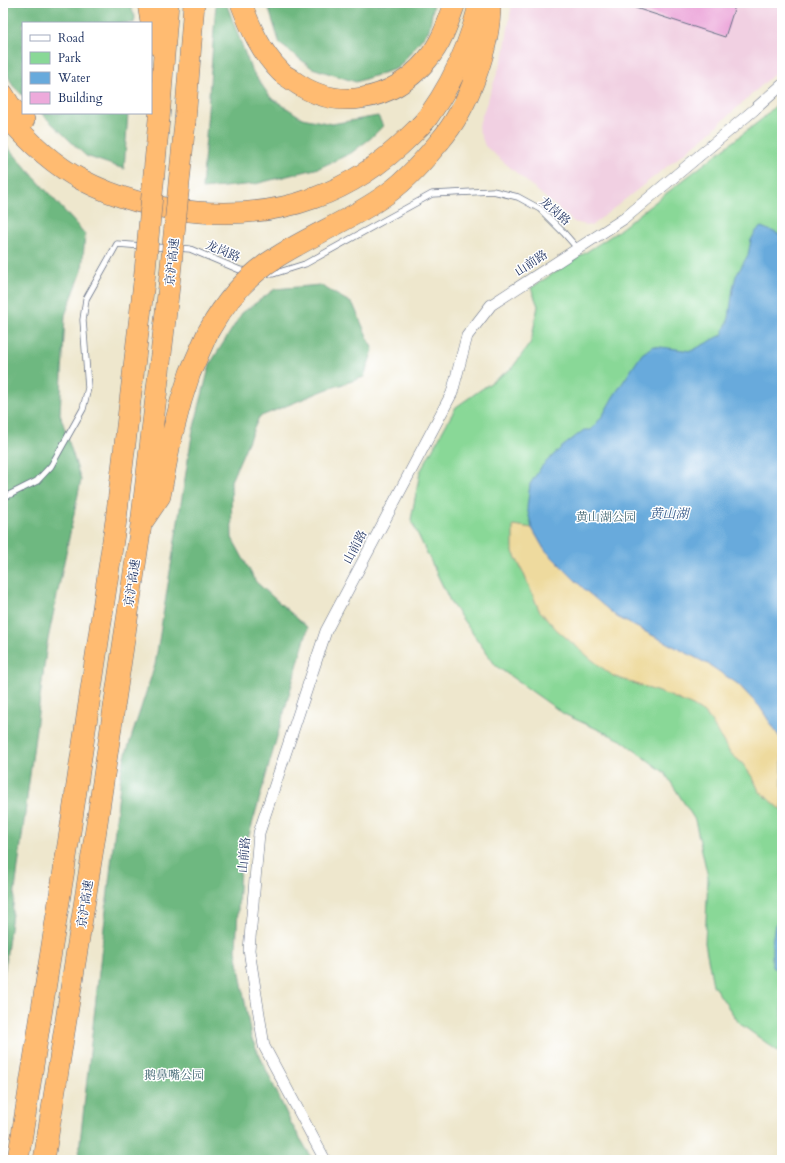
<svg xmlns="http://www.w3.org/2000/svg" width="785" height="1163" viewBox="0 0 785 1163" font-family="Cardo,'Noto Serif SC',serif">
<rect width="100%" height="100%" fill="#fff"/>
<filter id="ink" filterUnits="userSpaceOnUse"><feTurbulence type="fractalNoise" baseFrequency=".025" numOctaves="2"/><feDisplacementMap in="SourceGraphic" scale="8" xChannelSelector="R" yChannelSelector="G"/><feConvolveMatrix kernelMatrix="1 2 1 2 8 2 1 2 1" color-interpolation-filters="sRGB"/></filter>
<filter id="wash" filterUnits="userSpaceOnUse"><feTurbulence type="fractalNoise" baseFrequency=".012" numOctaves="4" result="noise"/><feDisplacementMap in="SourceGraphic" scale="16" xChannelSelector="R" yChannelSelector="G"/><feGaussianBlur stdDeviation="0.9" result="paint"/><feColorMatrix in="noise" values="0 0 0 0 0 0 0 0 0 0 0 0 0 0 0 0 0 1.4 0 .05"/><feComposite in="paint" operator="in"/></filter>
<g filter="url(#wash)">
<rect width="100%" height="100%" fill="#eee7cd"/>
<!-- built -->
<path fill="#f1d0e2" d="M 512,3 L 782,3 L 782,67 L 706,136 L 591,226 L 574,222 L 485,146 L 478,127 L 504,54 Z"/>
<!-- green -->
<path fill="#89d897" stroke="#52847a" d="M 782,99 L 782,1054 L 739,1023 L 713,985 L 705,943 L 708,877 L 695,820 L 665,773 L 621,740 L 564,714 L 496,666 L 451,603 L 411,520 L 420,472 L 456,407 L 512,368 L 531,342 L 538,306 L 531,288 L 614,234 L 762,119 Z"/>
<!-- forest -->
<path fill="#6eb880" stroke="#44746f" d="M 3,3 L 129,3 L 135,17 L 134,23 L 23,23 L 23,96 L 13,86 L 3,66 Z
M 216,3 L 226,3 L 251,69 L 270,97 L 302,118 L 332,124 L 378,116 L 383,126 L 371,138 L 351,153 L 319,168 L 255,184 L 202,189 Z
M 267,3 L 434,3 L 429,30 L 398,68 L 356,82 L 312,68 L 280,44 Z
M 41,113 L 128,113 L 124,169 L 86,156 Z
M 3,142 L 85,234 L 82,271 L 65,315 L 60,414 L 81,480 L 47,644 L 3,983 Z
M 320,285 L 353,304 L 373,350 L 364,377 L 325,390 L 259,417 L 231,481 L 232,538 L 256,582 L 308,628 L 240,867 L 236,950 L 251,1037 L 291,1123 L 313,1160 L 78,1160 L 122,766 L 155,665 L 192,435 L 210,364 L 242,313 L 275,289 Z"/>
<!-- sand -->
<path fill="#eeda9e" stroke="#84847e" d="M 513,525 L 532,528 L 544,549 L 617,617 L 708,664 L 738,684 L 760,707 L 782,741 L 782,810 L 759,791 L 753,778 L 742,763 L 730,753 L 707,715 L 693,706 L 670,696 L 613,676 L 591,659 L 557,630 L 539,610 L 523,572 L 513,552 Z"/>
<!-- water -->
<path fill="#68aadc" stroke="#426c9d" d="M 761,227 L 774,232 L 782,236 L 782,741 L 760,707 L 738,684 L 708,664 L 617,617 L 585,590 L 544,549 L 532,528 L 527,508 L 530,484 L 542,466 L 562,447 L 584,430 L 591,430 L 603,415 L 613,397 L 642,354 L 653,346 L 691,351 L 722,335 L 729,318 L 733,288 L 736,276 L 748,255 L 751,240 L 756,231 Z
M 782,914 L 782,973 L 772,967 L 772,942 L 775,925 Z"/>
<g id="blocks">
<!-- building -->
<path fill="#edaadb" d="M 620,3 L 736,3 L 725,37 Z"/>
</g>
</g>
<g filter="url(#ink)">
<use href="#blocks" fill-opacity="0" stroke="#656f85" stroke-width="1"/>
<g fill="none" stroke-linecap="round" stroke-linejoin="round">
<!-- service casing -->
<g stroke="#656f85" stroke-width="7">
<path id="service" d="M 177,248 L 190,249 L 240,270 L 250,271
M 264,273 L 273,274 L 305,264 L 432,194 L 493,191 L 518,197 L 540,209 L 564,233 L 578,249
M 3,498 L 37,481 L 51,466 L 83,409 L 88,388 L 83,320 L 86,299 L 117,244 L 168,248"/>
</g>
<!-- minor casing -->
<g stroke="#656f85" stroke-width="12">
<path id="minor" d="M 325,1160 L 264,1046 L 249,950 L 259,833 L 326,631 L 452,393 L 467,336 L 491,305 L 625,218 L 755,109 L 782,85"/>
</g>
<!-- motorway casing -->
<g stroke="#656f85" stroke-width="22">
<path id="motorway" d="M 148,3 L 152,29 L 163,52
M 241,3 C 250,27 261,52 280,71 C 283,75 288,77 292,80 C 337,113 392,101 427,60 C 441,44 448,23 455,3
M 3,94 L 11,107 L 24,120
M 3,112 C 25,138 51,164 82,180 C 149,215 243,224 314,198 C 351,185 384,162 411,135 C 417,129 423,124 428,117 C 432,111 436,105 440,99 C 454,77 465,52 473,27 C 475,19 478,11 479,3
M 159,119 L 168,3
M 185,122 L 194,3
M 440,141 C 468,108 491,46 490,3
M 143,521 L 160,496 L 170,443 L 181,401 L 190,373 L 208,332
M 18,1160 L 70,832 L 116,520 L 144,282
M 44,1160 L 95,836 L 141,525 L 169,286"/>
</g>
<!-- service -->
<use href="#service" stroke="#fff" stroke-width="5.5"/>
<!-- minor -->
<use href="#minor" stroke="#fff" stroke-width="11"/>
<!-- motorway -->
<use href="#motorway" stroke="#ffbb71" stroke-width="21"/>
<!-- motorway-bridge casing -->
<g stroke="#656f85" stroke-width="22" stroke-linecap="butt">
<path id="motorway-bridge" d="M 144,282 L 159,119
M 169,286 L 185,122
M 208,332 C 225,302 247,275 277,257 C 313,234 353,219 387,194 C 408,179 424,160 440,141"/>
</g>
<!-- motorway-bridge -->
<use href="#motorway-bridge" stroke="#ffbb71" stroke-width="21"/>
</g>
</g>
<g text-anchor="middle" stroke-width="3" stroke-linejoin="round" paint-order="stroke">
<!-- street labels -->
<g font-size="12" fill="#1b2f5e" stroke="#fff">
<text transform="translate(555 211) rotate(41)" y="4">龙岗路</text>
<text transform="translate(223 251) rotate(23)" y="4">龙岗路</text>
<text transform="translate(172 262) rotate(-84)" y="4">京沪高速</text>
<text transform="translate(531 263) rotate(-33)" y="4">山前路</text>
<text transform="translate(355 547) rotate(-62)" y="4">山前路</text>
<text transform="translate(132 583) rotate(-82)" y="4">京沪高速</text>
<text transform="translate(244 855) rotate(-85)" y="4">山前路</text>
<text transform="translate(85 904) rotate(-81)" y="4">京沪高速</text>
</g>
<!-- park labels -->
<g font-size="12" fill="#3c626f" stroke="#fff">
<text x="606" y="521">黄山湖公园</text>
<text x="174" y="1079">鹅鼻嘴公园</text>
</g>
<!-- water labels -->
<g font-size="13" font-style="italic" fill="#365a8a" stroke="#fff">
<text x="669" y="518">黄山湖</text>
</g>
</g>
<!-- margin -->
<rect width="785" height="1163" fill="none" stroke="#fff" stroke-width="16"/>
<!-- legend -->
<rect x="22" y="22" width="130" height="92" fill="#ffffff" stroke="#a4acbf"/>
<rect x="30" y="35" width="20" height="6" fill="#ffffff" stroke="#a4acbf"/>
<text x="58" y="42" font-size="12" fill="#1b2f5e">Road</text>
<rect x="30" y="52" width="20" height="12" fill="#89d897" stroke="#a4acbf"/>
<text x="58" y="62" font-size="12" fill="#1b2f5e">Park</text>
<rect x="30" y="72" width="20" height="12" fill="#68aadc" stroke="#a4acbf"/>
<text x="58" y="82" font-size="12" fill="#1b2f5e">Water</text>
<rect x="30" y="92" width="20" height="12" fill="#edaadb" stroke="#a4acbf"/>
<text x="58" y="102" font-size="12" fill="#1b2f5e">Building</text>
</svg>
